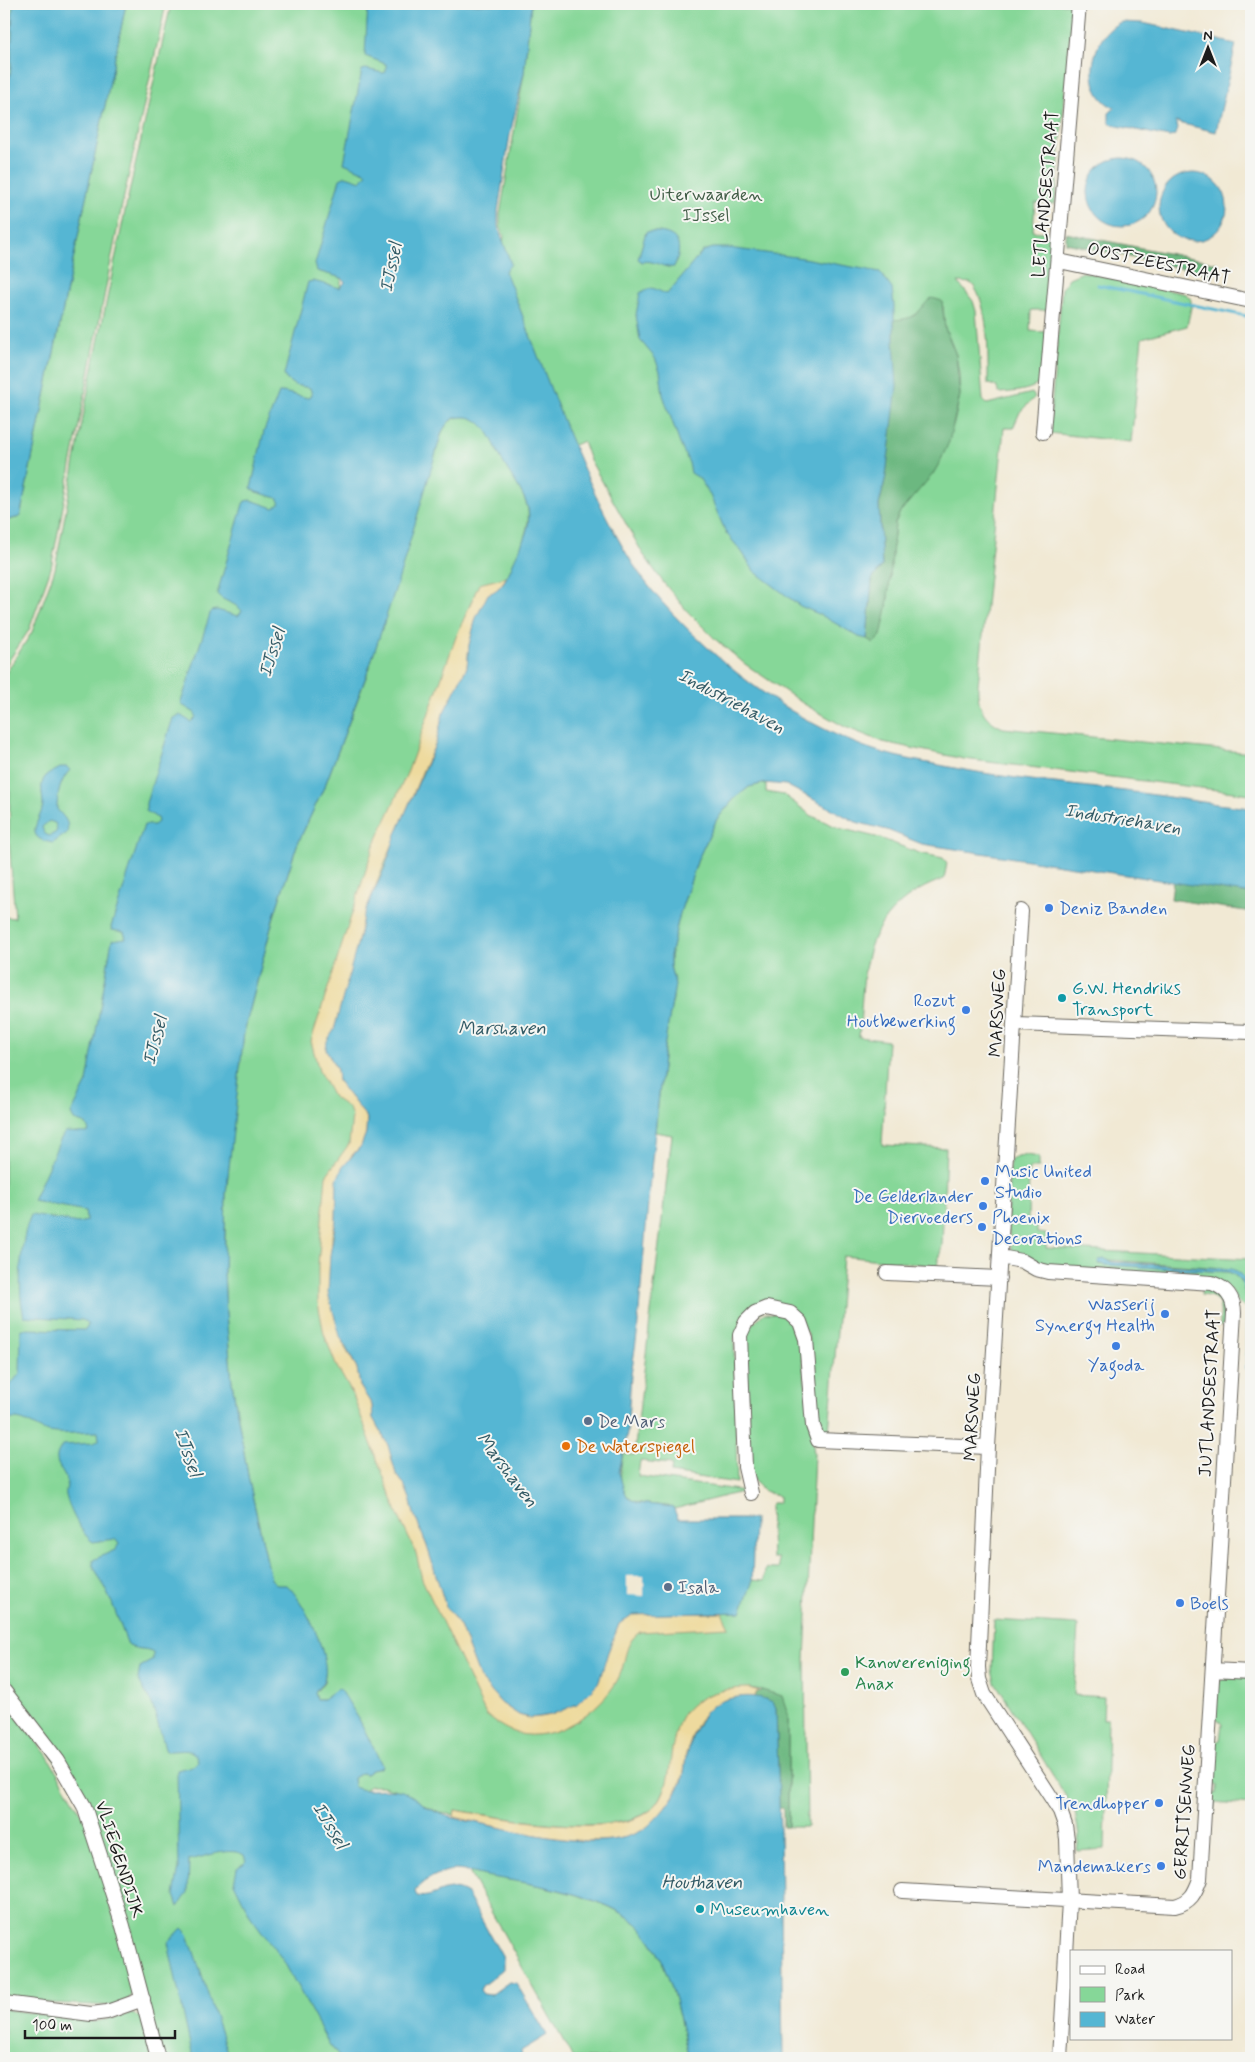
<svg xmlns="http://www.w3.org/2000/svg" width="1255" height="2062" viewBox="0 0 1255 2062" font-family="Mynerve,sans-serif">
<rect width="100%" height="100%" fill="#f6f6f2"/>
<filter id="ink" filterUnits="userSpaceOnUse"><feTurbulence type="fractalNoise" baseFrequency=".02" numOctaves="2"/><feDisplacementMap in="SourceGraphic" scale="10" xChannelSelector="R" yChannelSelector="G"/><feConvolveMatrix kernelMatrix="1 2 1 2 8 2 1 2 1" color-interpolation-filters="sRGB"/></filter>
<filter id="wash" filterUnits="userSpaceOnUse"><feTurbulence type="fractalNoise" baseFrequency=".0096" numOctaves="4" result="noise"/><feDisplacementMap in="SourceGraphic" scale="20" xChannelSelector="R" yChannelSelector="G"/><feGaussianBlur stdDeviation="1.12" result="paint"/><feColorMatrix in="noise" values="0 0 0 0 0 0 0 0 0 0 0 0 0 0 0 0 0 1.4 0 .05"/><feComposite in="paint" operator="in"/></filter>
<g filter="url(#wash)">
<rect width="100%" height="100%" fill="#f1e9d4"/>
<!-- green -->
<path fill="#86d798" stroke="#517a5a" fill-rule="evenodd" d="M 4,4 L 13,4 L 11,67 L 4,123 Z
M 126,4 L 166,4 L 121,210 L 51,568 L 29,630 L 4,668 L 4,521 L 20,517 Z
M 171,4 L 393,4 L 389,68 L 367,172 L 340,287 L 280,509 L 129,934 L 361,2058 L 163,2058 L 93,1817 L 4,1685 L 4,917 L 15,918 L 9,840 L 10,791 L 4,788 L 4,676 L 32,632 L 55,569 L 86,401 L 125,211 Z
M 531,4 L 1073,4 L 1055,204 L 1035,203 L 1033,231 L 1052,233 L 1049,310 L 1031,310 L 1030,331 L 1047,332 L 1041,382 C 1031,391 1013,392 999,393 L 996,386 L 988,384 C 988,357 990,303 971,283 L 958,282 L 973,301 L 976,311 L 983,400 L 987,404 L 1032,393 L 1035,397 L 1020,412 L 1013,428 L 1004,428 L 978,685 C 977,706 983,719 1003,728 L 1251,753 L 1250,794 L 964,759 L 883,742 L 845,727 L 804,704 L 745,664 L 715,639 L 688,612 L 663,582 L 643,554 L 589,458 L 583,441 L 512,474 C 517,485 526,498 528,510 C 531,531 514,563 505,581 L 632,1615 L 741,1612 L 752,1580 L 764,1581 L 765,1569 L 779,1569 L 778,1558 L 772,1558 L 770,1506 L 772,1503 L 779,1503 L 779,1496 L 762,1490 L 750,1476 L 745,1331 L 764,1313 L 783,1314 L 799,1331 L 814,1454 L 805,1660 L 807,1827 L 788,1827 L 788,1714 L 762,1690 L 749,1688 L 668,1781 C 664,1791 659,1804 651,1810 C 610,1840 503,1817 455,1810 L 455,1815 L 439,1813 L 401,1791 L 382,1786 L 370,1786 L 362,1791 L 354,1788 L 353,1778 L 361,1773 L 366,1774 L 372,1770 L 381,1768 L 323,1699 L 317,1699 L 315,1693 L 324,1682 L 325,1675 L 282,1586 L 277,1586 L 271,1579 L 249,1481 L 239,1424 L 232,1382 L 226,1315 L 224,1271 L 226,1194 L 231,1137 L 244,1033 L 274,916 L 297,845 L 326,783 L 368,672 L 442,432 C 450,417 456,417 472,415 L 504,237 L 500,226 L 500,214 L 524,73 ZM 943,306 L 945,328 L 956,355 L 959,374 L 960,395 L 954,423 L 918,490 L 900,512 L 895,523 L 887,608 L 909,318 L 917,313 Z
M 1083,272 L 1186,294 L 1191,299 L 1191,308 L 1187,326 L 1142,338 L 1131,442 L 1049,433 L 1062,288 L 1069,278 Z
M 766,783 L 766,792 L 784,795 L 812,816 L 839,828 L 880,838 L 919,853 L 943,858 L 947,863 L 944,879 C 908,891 877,917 868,955 C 861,981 862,1010 859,1037 L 888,1041 L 882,1145 L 946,1148 L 942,1246 L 937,1266 L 843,1256 L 829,1432 L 824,1432 L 817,1423 L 808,1333 L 769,1304 L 734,1338 L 737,1483 L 671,1473 L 672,1464 L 640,1461 L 638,1476 L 745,1491 L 674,1509 L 673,1507 C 661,1505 647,1505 637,1502 C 616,1496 620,1470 623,1454 L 634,1455 L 672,1135 L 655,1132 L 666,1030 L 673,999 L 673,977 L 670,966 L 670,956 L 680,913 L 698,859 L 717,819 L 734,799 L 749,787 Z
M 1026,1155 L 1039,1157 L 1039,1168 L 1029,1168 L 1028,1221 L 1037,1222 L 1037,1233 L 1046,1234 L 1046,1248 L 1251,1259 L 1251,1308 C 1238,1307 1237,1301 1231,1290 L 1052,1268 L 1011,1253 L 1011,1244 L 1007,1222 L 1010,1161 L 1014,1158 ZM 1109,1260 L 1223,1268 L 1243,1277 L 1248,1287 L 1249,1301 L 1246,1300 C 1245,1287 1242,1278 1229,1272 L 1099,1264 Z
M 1202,1288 L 1216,1290 L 1227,1302 L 1227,1323 L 1220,1327 C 1220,1308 1224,1296 1201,1295 Z
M 994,1620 L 1078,1625 L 1074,1695 L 1104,1697 L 1103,1719 L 1108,1719 L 1105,1849 L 1077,1851 L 1079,1836 L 1075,1811 L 995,1682 L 992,1671 Z
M 1226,1677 L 1251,1677 L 1251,1805 L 1215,1802 L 1214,1812 L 1210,1808 L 1211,1794 L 1217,1793 L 1217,1785 L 1212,1784 L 1214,1743 L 1220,1740 L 1222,1723 L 1215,1717 C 1216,1704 1212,1683 1226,1677 Z
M 4,1700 L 47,1755 L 88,1825 L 134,1990 L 129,1999 L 114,2006 L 27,2002 L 4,1999 Z
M 469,1872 C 515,1882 612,1893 643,1930 C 672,1965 678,2016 689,2058 L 573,2058 Z
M 4,2009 L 94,2022 L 132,2014 L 141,2017 L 152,2058 L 4,2058 Z"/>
<!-- forest -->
<path fill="#6cb880" stroke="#446a4e" d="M 1066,233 L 1217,263 L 1213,275 L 1066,243 Z
M 932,298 L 942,301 L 945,328 L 956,355 L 960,395 L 949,442 L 940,462 L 933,474 L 900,512 L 895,523 L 887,608 L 881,636 L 874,643 L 867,639 L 872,579 L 882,566 L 879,505 L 886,476 L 890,437 L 894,320 C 902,319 911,319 917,313 C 923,308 925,302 932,298 Z
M 1173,881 L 1251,894 L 1251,912 L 1171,899 Z
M 762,1690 L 782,1696 L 788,1714 L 788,1827 L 783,1827 L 783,1808 L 779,1808 L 776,1709 L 755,1697 L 756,1693 Z"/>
<!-- sand -->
<path fill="#eeda9e" stroke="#857b5d" d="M 507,577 L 476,618 L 469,645 L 467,667 L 443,714 L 436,743 L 422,772 L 363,917 L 356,951 L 334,1030 L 326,1049 L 337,1070 L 338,1081 L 367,1118 L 366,1133 L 361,1146 L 351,1156 L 337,1180 L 336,1221 L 332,1235 L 332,1305 L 336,1322 L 345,1348 L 357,1368 L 360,1386 L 372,1405 L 373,1418 L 388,1445 L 396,1474 L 404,1484 L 411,1501 L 414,1514 L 427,1546 L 446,1606 L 460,1626 L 480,1678 L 501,1703 L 519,1715 L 529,1718 L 541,1717 L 551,1715 L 561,1710 L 608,1652 L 619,1624 L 632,1614 L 722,1613 L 729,1627 L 640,1632 C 623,1643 627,1662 618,1679 C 601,1711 553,1744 516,1733 C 504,1729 495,1722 486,1715 L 422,1579 L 416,1553 L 398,1515 L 353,1395 L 336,1365 L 324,1334 L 318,1303 L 318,1265 L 326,1176 L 349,1144 L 352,1117 L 349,1108 L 333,1097 L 319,1071 L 311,1041 L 373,848 L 408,771 L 456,637 L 479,584 Z
M 749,1688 L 759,1691 L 756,1693 L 755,1697 C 741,1695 731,1699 719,1706 C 713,1711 706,1714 700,1719 C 696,1723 688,1748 686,1754 C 685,1764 685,1775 680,1784 C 672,1800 657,1822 642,1831 C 598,1856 502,1827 454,1817 L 455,1810 C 498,1817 618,1841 652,1809 C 669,1793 669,1770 672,1749 C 674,1740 677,1724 682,1716 C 696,1694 725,1688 749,1688 Z"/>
<!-- water -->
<path fill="#54b6d3" stroke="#386978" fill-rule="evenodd" d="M 13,4 L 126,4 L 20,517 L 4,521 L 4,123 L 11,67 Z
M 368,4 L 531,4 L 524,73 L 510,135 L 498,211 L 498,226 L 511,264 L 505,271 C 543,365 574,462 625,551 C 646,588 676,619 707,647 C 752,689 807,725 865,747 C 887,755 911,760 934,764 C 997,777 1061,784 1125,791 C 1167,796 1209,804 1251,808 L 1251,894 L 922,844 L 887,830 L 856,822 L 786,785 L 765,783 L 749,787 L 734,799 L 717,819 L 698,859 L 680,913 L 670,956 L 670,966 L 675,985 L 664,1048 L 650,1179 L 637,1335 L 631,1375 L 627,1434 L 619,1472 L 623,1487 L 628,1498 L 638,1503 L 673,1507 L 678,1519 L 754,1519 L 752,1583 L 741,1612 L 632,1615 L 619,1624 L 608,1652 L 599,1682 L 577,1704 L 551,1715 L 530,1718 L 519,1715 L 501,1703 L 480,1678 L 460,1626 L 446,1607 L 427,1546 L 414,1514 L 411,1501 L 404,1484 L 396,1474 L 388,1445 L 373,1418 L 372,1405 L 360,1386 L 357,1368 L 340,1336 L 328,1293 L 330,1255 L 336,1221 L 337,1180 L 342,1168 L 361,1146 L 366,1133 L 367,1118 L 338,1081 L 337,1070 L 326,1049 L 327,1041 L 334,1030 L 360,934 L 363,917 L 386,865 L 396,834 L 436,743 L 443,714 L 467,667 L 469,645 L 476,618 L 488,594 C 502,590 508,576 513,563 C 520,547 532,527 528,509 C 524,492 511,477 503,462 C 494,446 486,415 462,417 C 451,417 447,423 442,432 L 399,578 L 368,671 L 326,783 L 297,845 L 274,916 L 244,1032 L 226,1194 L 224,1271 L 226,1314 L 232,1382 L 239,1424 L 249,1481 L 271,1579 L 277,1585 L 287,1585 C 304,1601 329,1653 325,1676 C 324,1683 318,1687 315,1693 L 317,1699 L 323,1699 L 337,1689 L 341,1690 L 359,1719 L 382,1765 L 381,1768 L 372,1770 L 366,1774 L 361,1773 L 353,1778 L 354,1787 C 365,1794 387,1786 402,1791 C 416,1796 426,1809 441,1814 C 457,1820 475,1822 492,1826 C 535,1834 601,1853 641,1831 C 654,1824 676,1796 682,1782 C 685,1773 685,1764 686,1756 C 687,1750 690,1744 692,1738 C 701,1716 708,1703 732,1698 C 747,1695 760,1696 773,1702 L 776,1709 L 780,1830 L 783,2058 L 689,2058 C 678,2016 672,1965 643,1930 C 632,1917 614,1908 598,1902 C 568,1890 523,1882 491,1877 C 479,1875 466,1870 454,1870 C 444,1870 418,1882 415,1892 L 417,1896 C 437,1900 445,1880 467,1894 L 503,1958 L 503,1969 L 482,1986 L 480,1990 L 483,1994 L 491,1995 L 509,1982 L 516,1983 L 547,2035 L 521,2051 L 522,2058 L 340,2058 L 329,2044 L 283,1960 L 251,1917 L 234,1883 L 237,1868 L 246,1862 L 244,1855 C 231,1846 205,1857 189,1860 L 188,1893 L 178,1907 L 174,1895 L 179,1868 L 177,1770 L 196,1765 L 198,1762 C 195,1745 180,1752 166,1751 L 152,1704 L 138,1679 L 140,1667 L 153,1660 L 153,1652 C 145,1647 136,1651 128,1645 L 112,1603 L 93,1565 L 93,1560 L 115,1550 L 119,1544 L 115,1539 L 93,1542 C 82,1535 69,1509 66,1495 C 65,1492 67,1488 67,1484 C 65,1469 48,1462 63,1445 L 94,1443 L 99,1440 L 98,1432 C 81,1432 65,1435 49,1432 C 32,1428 24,1414 4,1421 L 4,1393 L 20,1373 L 21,1329 L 84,1330 L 87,1328 L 88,1324 L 83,1320 L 24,1316 C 17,1291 20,1238 31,1215 L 79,1223 L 86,1221 L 85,1211 L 33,1201 L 60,1140 L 65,1132 L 86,1133 L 89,1131 L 86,1124 L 74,1120 L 71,1114 L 87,1082 L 112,940 L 126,938 L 124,932 L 112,930 L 111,927 L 144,825 L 154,825 L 158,822 L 157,818 L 146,811 L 146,803 L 173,718 L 180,715 L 191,722 L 196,717 L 195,713 L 182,705 L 181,702 L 211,611 L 217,610 L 238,616 L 242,611 C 235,602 223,602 217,594 L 243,504 L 245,501 L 251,500 L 274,508 L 280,503 L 277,498 L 256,492 L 251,488 L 264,431 L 279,393 L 283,392 L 308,398 L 312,395 L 310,388 L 294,385 L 286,379 L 284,375 L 308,282 L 313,281 L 340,288 L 345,282 L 342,278 L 317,271 L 315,264 L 340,179 L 346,176 L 361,181 L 367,173 L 344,163 L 362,70 L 366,69 L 383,73 L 386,72 L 386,64 L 365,56 Z
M 1121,22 L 1143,23 L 1236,44 L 1216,132 L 1175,122 L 1178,128 C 1177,134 1175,136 1169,137 L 1113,125 L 1109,122 L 1109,113 L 1115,108 C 1080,94 1090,35 1121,22 Z
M1088 192a34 34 0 1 1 68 0a34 34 0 1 1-68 0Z
M1159 207a34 34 0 1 1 68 0a34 34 0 1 1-68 0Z
M 646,232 C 674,230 686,240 674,267 C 663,269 654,259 642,262 L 638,259 Z
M 713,248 L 728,248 L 803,258 L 880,272 L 892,289 L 894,305 L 894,341 L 897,386 L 886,476 L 879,505 L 882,566 L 872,579 L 867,639 L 859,637 L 821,615 L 800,606 L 754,571 L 742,552 L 726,533 L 709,493 L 699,478 L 691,473 L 689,463 L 680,444 L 663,395 L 660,371 L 655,358 L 640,340 L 636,315 L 640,293 C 654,284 654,290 667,294 L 703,251 Z
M 62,767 L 67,767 L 70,770 C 60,780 57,796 57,809 C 64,818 70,821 67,833 L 53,843 C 20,838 42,820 43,804 C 43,796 39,785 45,777 C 49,773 57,770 62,767 ZM 49,821 L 55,823 L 57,830 L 55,833 L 49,836 L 44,833 L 42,827 Z
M 1105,1259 L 1112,1262 L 1232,1269 C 1246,1275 1249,1287 1249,1301 L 1246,1301 C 1244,1288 1243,1278 1229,1272 L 1105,1265 L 1098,1263 L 1099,1260 Z
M 182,1928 L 188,1934 L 229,2058 L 193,2058 L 168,1943 Z"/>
<!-- pier -->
<path fill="#f1e9d4" d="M 627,1576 L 644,1576 L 644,1596 L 627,1595 Z"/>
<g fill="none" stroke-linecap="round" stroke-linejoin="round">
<!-- stream -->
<path stroke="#54b6d3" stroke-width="3" d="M 1098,285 L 1251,317
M 1247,1324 L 1247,1368 L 1251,1368"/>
</g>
</g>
<g filter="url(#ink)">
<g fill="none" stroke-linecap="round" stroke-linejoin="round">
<!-- minor casing -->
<g stroke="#67645c" stroke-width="16">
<path id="minor" d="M 1059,261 L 1251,301
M 1043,432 L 1079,4
M 1021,911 L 988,1447 L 978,1667 L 979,1679 L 984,1694 L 1060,1811 L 1065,1825 L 1067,1839 L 1069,1901 L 1060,2058
M 1015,1024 L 1251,1032
M 887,1273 L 999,1278
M 751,1493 L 745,1467 L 740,1335 L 746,1322 L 755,1313 L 767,1308 L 790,1313 L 800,1322 L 806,1339 L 813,1426 L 818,1440 L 988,1447
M 1213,1670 L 1251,1672
M 4,1691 L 58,1761 L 84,1806 L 123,1926 L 158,2058
M 902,1891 L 1175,1906 C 1191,1902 1195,1893 1200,1879 L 1234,1313 C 1234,1298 1226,1288 1212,1283 L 1048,1272 L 1036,1269 L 1022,1261 L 1000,1257
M 4,2003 L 91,2014 L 107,2012 L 143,1999"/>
</g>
<!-- minor -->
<use href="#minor" stroke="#fff" stroke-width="14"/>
</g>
</g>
<!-- markers -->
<g fill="#3f7fe0" stroke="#f6f6f2" stroke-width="2">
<circle cx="1049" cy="908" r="5"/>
<circle cx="966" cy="1010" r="5"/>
<circle cx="985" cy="1181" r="5"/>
<circle cx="983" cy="1206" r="5"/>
<circle cx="982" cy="1227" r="5"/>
<circle cx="1165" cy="1314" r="5"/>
<circle cx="1116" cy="1346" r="5"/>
<circle cx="1180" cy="1603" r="5"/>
<circle cx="1159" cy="1803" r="5"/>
<circle cx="1161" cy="1866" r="5"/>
</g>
<g fill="#0f9aa8" stroke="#f6f6f2" stroke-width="2">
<circle cx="1062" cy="998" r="5"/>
<circle cx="700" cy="1909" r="5"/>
</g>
<g fill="#5c6f8a" stroke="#f6f6f2" stroke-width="2">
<circle cx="588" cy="1421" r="5"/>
<circle cx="668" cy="1587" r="5"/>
</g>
<circle fill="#e8710a" stroke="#f6f6f2" stroke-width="2" cx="566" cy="1446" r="5"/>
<circle fill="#2e9e5b" stroke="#f6f6f2" stroke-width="2" cx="845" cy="1672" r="5"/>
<g text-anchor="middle" stroke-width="4" stroke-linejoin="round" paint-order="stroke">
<!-- park labels -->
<g font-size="18" fill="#415d47" stroke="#f6f6f2">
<text x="706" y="200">Uiterwaarden<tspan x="706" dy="21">IJssel</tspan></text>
</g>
<!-- street labels -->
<g font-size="18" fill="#1c1c1c" stroke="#f6f6f2">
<text transform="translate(1045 194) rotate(-85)" y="6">LETLANDSESTRAAT</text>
<text transform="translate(1159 263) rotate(12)" y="6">OOSTZEESTRAAT</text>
<text transform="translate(997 1013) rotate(-87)" y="6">MARSWEG</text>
<text transform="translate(1209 1393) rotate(-87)" y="6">JUTLANDSESTRAAT</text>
<text transform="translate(972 1417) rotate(-87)" y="6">MARSWEG</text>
<text transform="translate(1184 1812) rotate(-86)" y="6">GERRITSENWEG</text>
<text transform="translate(120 1859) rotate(72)" y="6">VLIEGENDIJK</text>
</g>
<!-- shop labels -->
<g font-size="18" fill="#366cbe" stroke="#f6f6f2" text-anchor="end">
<text x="1059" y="914" text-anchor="start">Deniz Banden</text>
<text x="956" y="1006">Rozut<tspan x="956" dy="21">Houtbewerking</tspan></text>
<text x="995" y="1177" text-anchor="start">Music United<tspan x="995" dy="21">Studio</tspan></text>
<text x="973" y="1202">De Gelderlander<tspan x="973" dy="21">Diervoeders</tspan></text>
<text x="992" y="1223" text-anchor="start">Phoenix<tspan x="992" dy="21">Decorations</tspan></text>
<text x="1155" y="1310">Wasserij<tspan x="1155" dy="21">Synergy Health</tspan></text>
<text x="1116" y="1371" text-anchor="middle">Yagoda</text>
<text x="1190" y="1609" text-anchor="start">Boels</text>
<text x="1149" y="1809">Trendhopper</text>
<text x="1151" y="1872">Mandemakers</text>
</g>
<!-- culture labels -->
<g font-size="18" fill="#0d838f" stroke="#f6f6f2" text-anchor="start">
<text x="1072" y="994">G.W. Hendriks<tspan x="1072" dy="21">Transport</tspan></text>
<text x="710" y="1915">Museumhaven</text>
</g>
<!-- service labels -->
<g font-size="18" fill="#4e5e75" stroke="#f6f6f2" text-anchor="start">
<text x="598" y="1427">De Mars</text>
<text x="678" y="1593">Isala</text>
</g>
<!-- food labels -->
<g font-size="18" fill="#c56008" stroke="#f6f6f2" text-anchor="start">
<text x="576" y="1452">De Waterspiegel</text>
</g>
<!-- leisure labels -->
<g font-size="18" fill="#27864d" stroke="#f6f6f2" text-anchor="start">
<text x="855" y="1668">Kanovereniging<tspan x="855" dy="21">Anax</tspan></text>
</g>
<!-- water labels -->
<g font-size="19" font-style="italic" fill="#325a65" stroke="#f6f6f2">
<text transform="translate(390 267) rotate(-78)" y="7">IJssel</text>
<text transform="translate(271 652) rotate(-72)" y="7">IJssel</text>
<text transform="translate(732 700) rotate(28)" y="7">Industriehaven</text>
<text transform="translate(1123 818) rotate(9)" y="7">Industriehaven</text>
<text x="502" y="1034">Marshaven</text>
<text transform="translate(154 1040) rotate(-75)" y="7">IJssel</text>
<text transform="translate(189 1452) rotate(71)" y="7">IJssel</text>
<text transform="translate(508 1469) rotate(53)" y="7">Marshaven</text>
<text transform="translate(331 1825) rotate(60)" y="7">IJssel</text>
<text x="702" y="1888">Houthaven</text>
</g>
</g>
<!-- margin -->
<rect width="1255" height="2062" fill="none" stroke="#f6f6f2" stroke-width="20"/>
<!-- legend -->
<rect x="1070" y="1950" width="162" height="90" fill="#f6f6f2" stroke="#9f9f9c"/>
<rect x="1080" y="1966" width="25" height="8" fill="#ffffff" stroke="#9f9f9c"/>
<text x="1115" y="1974" font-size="15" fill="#1c1c1c">Road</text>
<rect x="1080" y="1987" width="25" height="15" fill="#86d798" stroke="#9f9f9c"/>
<text x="1115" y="2000" font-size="15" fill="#1c1c1c">Park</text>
<rect x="1080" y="2012" width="25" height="15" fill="#54b6d3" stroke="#9f9f9c"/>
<text x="1115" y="2024" font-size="15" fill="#1c1c1c">Water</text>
<!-- north arrow -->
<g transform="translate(1208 48)" stroke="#f6f6f2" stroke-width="4" paint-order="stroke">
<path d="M0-4L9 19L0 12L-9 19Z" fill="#1c1c1c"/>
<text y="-8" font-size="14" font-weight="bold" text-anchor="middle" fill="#1c1c1c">N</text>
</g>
<!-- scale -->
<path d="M25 2030v8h150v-8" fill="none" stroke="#1c1c1c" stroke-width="2.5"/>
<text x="32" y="2030" font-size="15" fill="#1c1c1c" stroke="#f6f6f2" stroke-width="4" paint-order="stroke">100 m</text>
</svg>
